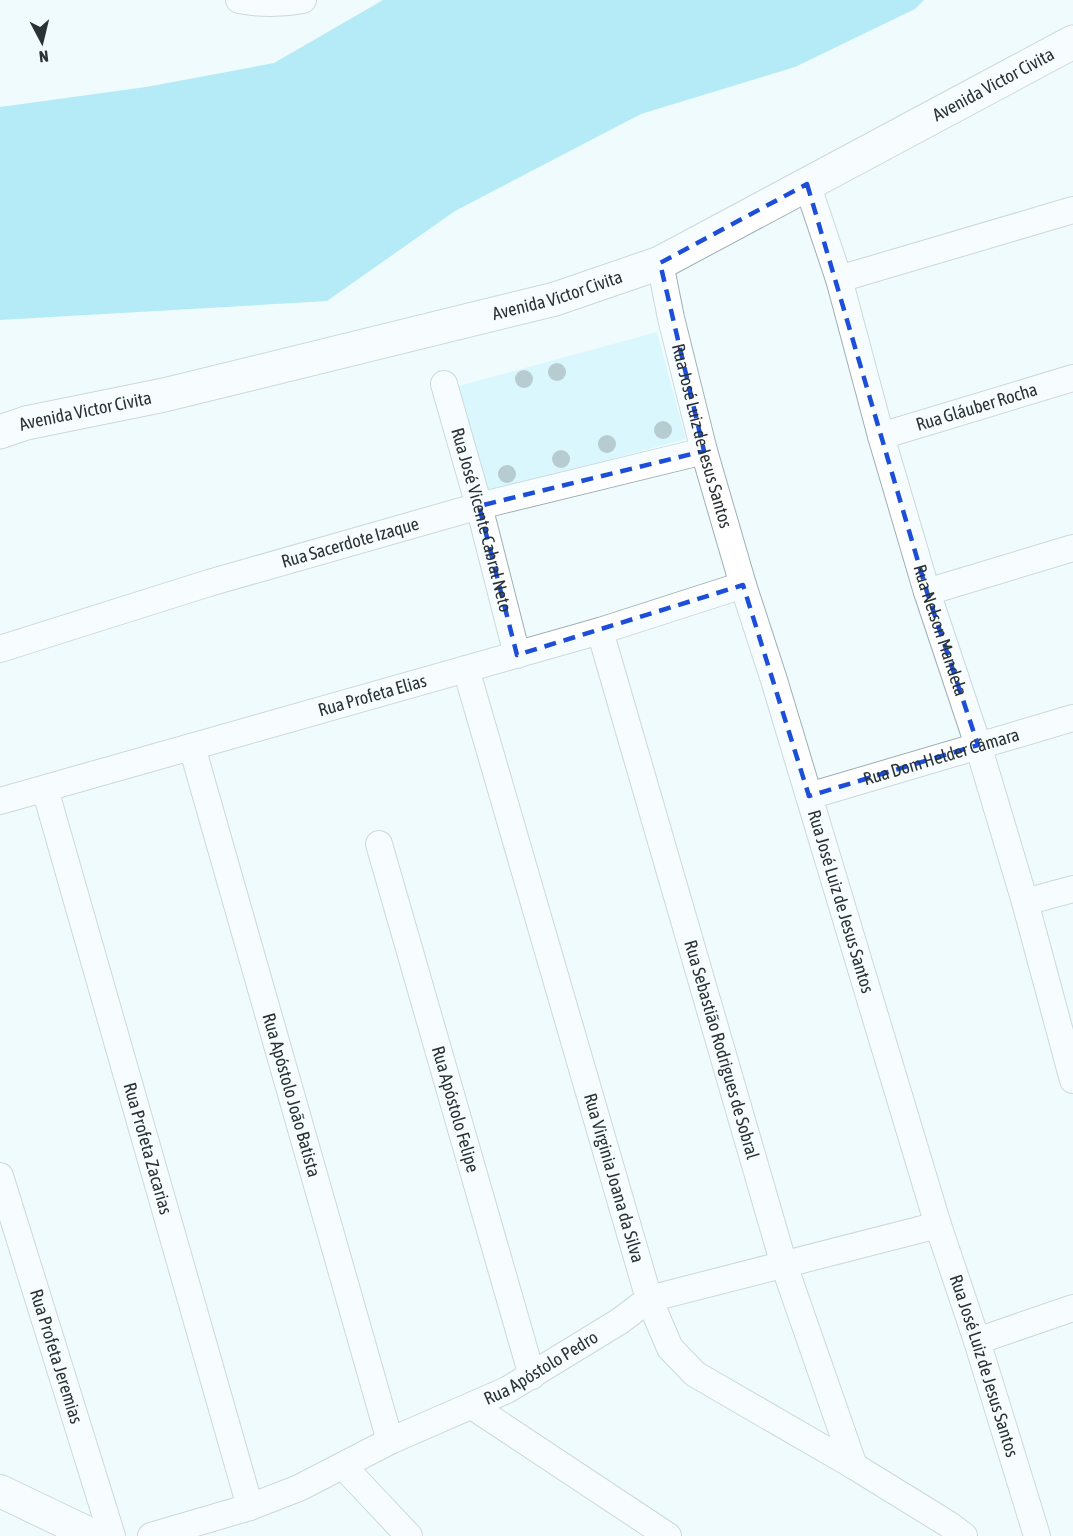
<svg xmlns="http://www.w3.org/2000/svg" width="1073" height="1536" viewBox="0 0 1073 1536" font-family="'Asap Condensed',sans-serif">
<rect width="100%" height="100%" fill="#f0fbfe"/>
<!-- green -->
<path fill="#c2f2fe" d="M 657,332 L 686,439 L 488,493 L 458,386 Z"/>
<!-- forest -->
<path fill="#6bd7f0" d="M 383,0 L 924,0 L 915,9 L 795,67 L 641,114 L 455,211 L 327,301 L 0,320 L 0,107 L 146,87 L 274,63 Z"/>
<g fill="none" stroke-linecap="round" stroke-linejoin="round">
<!-- minor casing -->
<g stroke="#9dafb4" stroke-width="28">
<g id="minor">
<path d="M 239,0 C 260,4 282,4 303,0"/>
<path id="s1" d="M 807,184 L 839,279 L 881,436 L 927,592 L 978,745 L 1025,902 L 1073,1080"/>
<path id="s2" d="M 660,263 L 671,318 L 704,451 L 743,585 L 774,680 L 938,1225 L 977,1341 L 1037,1536"/>
<path d="M 839,279 L 1073,210"/>
<path id="s3" d="M 444,384 L 479,506 L 517,655"/>
<path id="s4" d="M 881,436 L 1073,378"/>
<path d="M 927,592 L 1073,548"/>
<path id="s5" d="M 600,631 L 784,1265 L 854,1466"/>
<path id="s6" d="M 0,649 L 209,583 L 479,506 L 704,451"/>
<path id="s7" d="M 466,669 L 649,1299 L 670,1348 L 695,1374 L 854,1466 L 948,1524 L 964,1536"/>
<path id="s8" d="M 192,747 L 390,1441"/>
<path id="s9" d="M 45,789 L 250,1507"/>
<path id="s10" d="M 809,796 L 1073,718"/>
<path id="s11" d="M 0,801 L 600,631 L 743,585"/>
<path id="s12" d="M 379,844 L 532,1376"/>
<path d="M 1025,902 L 1073,889"/>
<path id="s13" d="M 0,1176 L 112,1536"/>
<path d="M 977,1341 L 1073,1308"/>
<path d="M 472,1406 L 668,1536"/>
<path d="M 343,1466 L 409,1536"/>
<path id="s14" d="M 151,1536 L 250,1507 L 299,1488 L 390,1441 L 507,1390 L 620,1321 L 649,1299 L 938,1225"/>
</g>
</g>
<!-- tertiary casing -->
<g stroke="#9dafb4" stroke-width="34">
<path id="tertiary" d="M 0,1491 L 94,1536"/>
</g>
<!-- secondary casing -->
<g stroke="#9dafb4" stroke-width="35">
<g id="secondary">
<path id="s15" d="M 0,432 L 26,423 L 164,395 L 555,299 L 660,263 L 1073,42"/>
</g>
</g>
<!-- minor -->
<use href="#minor" stroke="#fff" stroke-width="26"/>
<!-- tertiary -->
<use href="#tertiary" stroke="#fff" stroke-width="32"/>
<!-- secondary -->
<use href="#secondary" stroke="#fff" stroke-width="33"/>
</g>
<!-- trees -->
<g fill="#709299">
<circle cx="557" cy="372" r="9"/>
<circle cx="524" cy="379" r="9"/>
<circle cx="663" cy="430" r="9"/>
<circle cx="607" cy="444" r="9"/>
<circle cx="561" cy="459" r="9"/>
<circle cx="507" cy="474" r="9"/>
</g>
<!-- marked area -->
<path d="M0 0H1073V1536H0ZM 807,184 L 927,592 L 978,745 L 809,796 L 743,585 L 517,655 L 479,506 L 704,451 L 660,263 Z" fill="#f0fbfe" fill-opacity=".55" fill-rule="evenodd"/>
<path fill="none" stroke="#1d4ed8" stroke-width="4.5" stroke-dasharray="12 8" stroke-linejoin="round" d="M 807,184 L 927,592 L 978,745 L 809,796 L 743,585 L 517,655 L 479,506 L 704,451 L 660,263 Z"/>
<g text-anchor="middle" stroke-width="6" stroke-linejoin="round" paint-order="stroke">
<!-- street labels -->
<g font-size="18" fill="#2a3234" stroke="#f0fbfe">
<text dy="6" stroke="none"><textPath href="#s15" startOffset="1060">Avenida Victor Civita</textPath></text>
<text dy="6" stroke="none"><textPath href="#s15" startOffset="574">Avenida Victor Civita</textPath></text>
<text dy="6" stroke="none"><textPath href="#s4" startOffset="100">Rua Gláuber Rocha</textPath></text>
<text dy="6" stroke="none"><textPath href="#s15" startOffset="88">Avenida Victor Civita</textPath></text>
<text dy="6" stroke="none"><textPath href="#s2" startOffset="178">Rua José Luiz de Jesus Santos</textPath></text>
<text dy="6" stroke="none"><textPath href="#s3" startOffset="141">Rua José Vicente Cabral Neto</textPath></text>
<text dy="6" stroke="none"><textPath href="#s6" startOffset="366">Rua Sacerdote Izaque</textPath></text>
<text dy="6" stroke="none"><textPath href="#s1" startOffset="466">Rua Nelson Mandela</textPath></text>
<text dy="6" stroke="none"><textPath href="#s11" startOffset="387">Rua Profeta Elias</textPath></text>
<text dy="6" stroke="none"><textPath href="#s10" startOffset="138">Rua Dom Helder Câmara</textPath></text>
<text dy="6" stroke="none"><textPath href="#s2" startOffset="664">Rua José Luiz de Jesus Santos</textPath></text>
<text dy="6" stroke="none"><textPath href="#s5" startOffset="436">Rua Sebastião Rodrigues de Sobral</textPath></text>
<text dy="6" stroke="none"><textPath href="#s8" startOffset="362">Rua Apóstolo João Batista</textPath></text>
<text dy="6" stroke="none"><textPath href="#s12" startOffset="276">Rua Apóstolo Felipe</textPath></text>
<text dy="6" stroke="none"><textPath href="#s9" startOffset="374">Rua Profeta Zacarias</textPath></text>
<text dy="6" stroke="none"><textPath href="#s7" startOffset="530">Rua Virginia Joana da Silva</textPath></text>
<text dy="6" stroke="none"><textPath href="#s13" startOffset="189">Rua Profeta Jeremias</textPath></text>
<text dy="6" stroke="none"><textPath href="#s2" startOffset="1150">Rua José Luiz de Jesus Santos</textPath></text>
<text dy="6" stroke="none"><textPath href="#s14" startOffset="426">Rua Apóstolo Pedro</textPath></text>
</g>
</g>
<!-- north arrow -->
<g transform="translate(42 42) rotate(173)" stroke="#f0fbfe" stroke-width="4.5" paint-order="stroke">
<path d="M0-4.5L10 22L0 15L-10 22Z" fill="#2a3234"/>
<text y="-9" font-size="16" font-weight="bold" text-anchor="middle" fill="#2a3234">N</text>
</g>
</svg>
